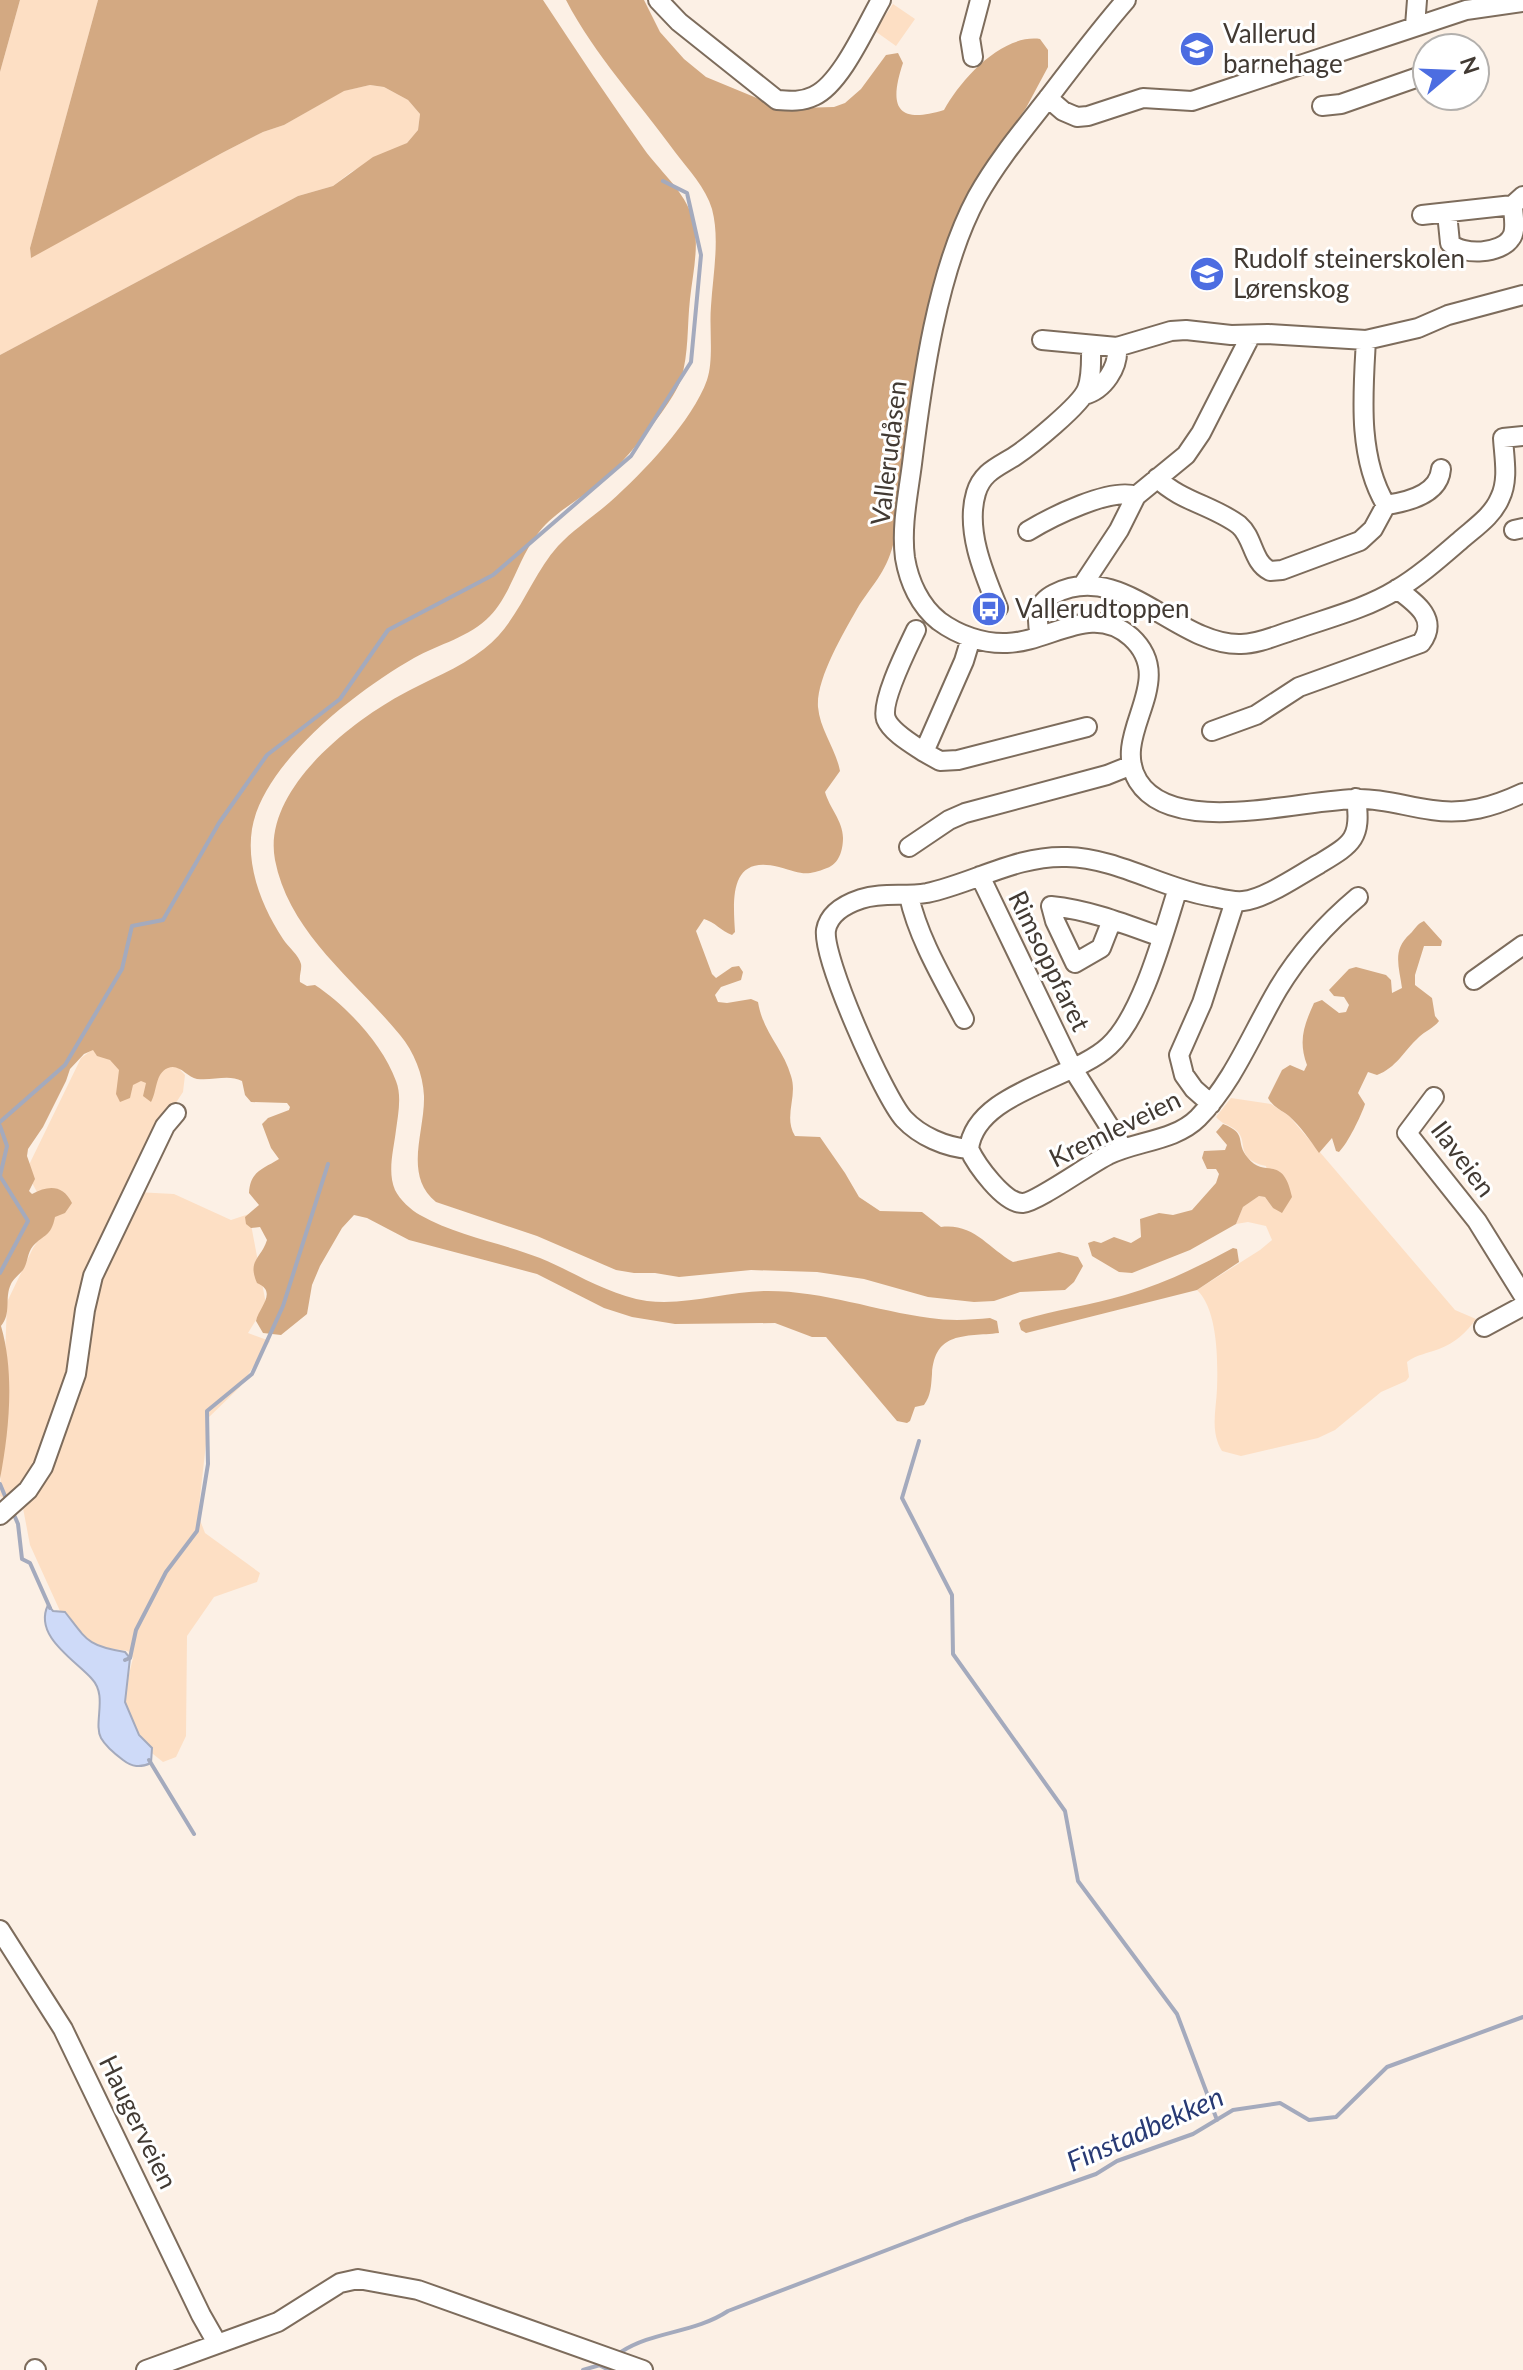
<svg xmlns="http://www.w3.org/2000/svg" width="1523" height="2370" viewBox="0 0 1523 2370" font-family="Lato,sans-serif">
<rect width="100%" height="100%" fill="#fcf0e5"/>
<!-- green -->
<path fill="#fddfc4" d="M 20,0 L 98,0 L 30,248 L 31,257 L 222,153 L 263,132 L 284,125 L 343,91 L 370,85 L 384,87 L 408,100 L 420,114 L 418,130 L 407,143 L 351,172 L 333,186 L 298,196 L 0,355 L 0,72 Z
M 893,4 L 915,19 L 896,46 L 875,31 Z
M 93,1049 L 173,1062 L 185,1075 L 183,1092 L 160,1127 L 136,1192 L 174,1194 L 231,1220 L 249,1214 L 266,1304 L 248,1333 L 270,1341 L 240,1387 L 209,1417 L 198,1515 L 205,1533 L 260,1573 L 257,1582 L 214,1597 L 187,1636 L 186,1736 L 176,1757 L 163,1762 L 143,1746 L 121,1707 L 133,1658 L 128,1651 L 94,1646 L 60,1611 L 30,1545 L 23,1508 L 0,1496 L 7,1302 L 33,1248 L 52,1221 L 26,1171 L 81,1058 Z
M 1231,1098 L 1271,1104 L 1289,1116 L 1455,1310 L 1476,1319 C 1466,1333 1455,1343 1439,1349 C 1428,1353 1416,1355 1407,1362 L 1409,1377 L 1406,1381 L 1381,1392 L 1335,1430 L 1318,1438 L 1241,1456 L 1222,1451 C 1210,1431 1216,1411 1217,1389 C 1218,1361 1218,1310 1197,1290 L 1260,1250 L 1272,1240 L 1266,1226 L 1248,1222 L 1236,1224 L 1243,1207 L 1259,1196 L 1265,1197 L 1273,1208 L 1266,1166 C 1231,1158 1252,1139 1233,1128 C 1227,1124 1222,1124 1216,1117 Z"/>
<!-- forest -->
<path fill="#d3a982" d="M 0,0 L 20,0 L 0,72 Z
M 98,0 L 543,0 C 576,50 609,100 644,149 C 659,170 681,188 691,213 C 701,240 693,271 690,299 C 687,325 689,354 681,379 C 675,401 622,465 603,481 C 581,499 553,512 536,536 C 518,560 511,594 490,616 C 470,637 439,644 414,658 C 359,689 263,762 252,829 C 246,867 262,907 283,939 C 288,947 299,955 301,964 C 302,970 299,975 300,982 L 307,986 L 315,985 C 347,1006 383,1045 396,1081 C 402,1096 398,1115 396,1130 C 394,1148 387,1172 395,1190 C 400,1200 411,1210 420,1215 C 457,1236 502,1243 540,1258 C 576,1273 608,1295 647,1301 C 687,1306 728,1291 768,1291 C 824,1291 876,1311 930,1318 C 949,1321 971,1320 990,1318 L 997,1321 L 999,1333 C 964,1337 935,1331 932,1374 C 931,1386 931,1395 924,1405 L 915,1407 L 910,1421 L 907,1423 L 897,1421 L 826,1337 L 812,1337 L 775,1323 L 675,1324 L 632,1317 L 604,1308 L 537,1274 L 409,1240 L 367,1218 L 354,1215 L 342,1228 L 320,1266 L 312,1285 L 307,1314 L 281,1335 L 263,1333 L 256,1321 C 259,1307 278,1292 257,1283 C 247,1260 261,1259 267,1240 L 260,1227 L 251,1228 L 246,1224 L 245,1217 L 259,1205 L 249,1193 C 250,1171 263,1169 279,1159 L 271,1148 L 262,1124 L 268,1118 L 289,1110 L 290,1107 L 287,1103 L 251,1102 L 245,1095 L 242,1081 C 228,1074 213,1081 197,1079 C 187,1077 179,1063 168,1068 C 155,1073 157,1092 151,1102 L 143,1096 L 146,1083 L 141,1081 L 133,1085 L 130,1098 L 120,1102 L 116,1094 L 119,1070 L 110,1060 L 97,1056 L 93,1050 L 84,1054 L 70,1069 L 66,1081 L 43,1127 L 28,1149 L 27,1156 L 35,1179 L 29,1191 L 32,1194 C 49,1185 63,1185 72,1203 L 65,1213 L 55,1217 C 51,1237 44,1234 33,1246 C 27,1253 28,1263 23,1270 C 19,1275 13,1279 11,1284 C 4,1298 12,1313 1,1326 C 15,1374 9,1431 0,1479 L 0,355 L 298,196 L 333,186 L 373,157 L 407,143 L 418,130 L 420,114 L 408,100 L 384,87 L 370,85 L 344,91 L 284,125 L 263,132 L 222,153 L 31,258 L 30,248 Z
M 566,0 L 644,0 L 660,32 L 684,59 L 706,77 L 769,103 L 797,108 L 834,107 L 845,103 L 861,89 L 886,55 L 898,53 L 903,63 C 889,105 895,125 944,110 C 961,79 1002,34 1040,39 L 1048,50 L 1048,67 L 1026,108 L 980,173 L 960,214 L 934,300 L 916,363 L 893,545 C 886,573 871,586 857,609 C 843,634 816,679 818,707 C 820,730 836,749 840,771 L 825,792 C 829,807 843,821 843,838 C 843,850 839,864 827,868 C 805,877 801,873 779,867 C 729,854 733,899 735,932 L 732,935 C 721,931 715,922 704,919 L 696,931 L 712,974 L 716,978 L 732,967 L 739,966 L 743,972 L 741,980 L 721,987 L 715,995 L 718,1002 L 727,1003 L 751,999 L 758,1002 C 763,1033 783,1048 791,1076 C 798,1097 783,1116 795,1136 L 820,1137 L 845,1173 L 859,1197 L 880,1211 L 922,1212 L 941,1227 C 974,1223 988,1248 1013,1262 L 1059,1252 L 1078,1257 L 1083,1266 L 1074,1282 L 1065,1290 L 1020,1292 L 994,1301 L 974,1302 L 928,1297 L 864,1279 L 817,1272 L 751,1270 L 679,1277 L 655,1273 L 634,1273 L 616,1270 L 537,1236 L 436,1202 C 403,1175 425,1132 424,1096 C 423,1074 414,1052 400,1035 C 355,980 289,933 275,860 C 262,792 347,725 399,696 C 427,680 459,669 484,649 C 519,622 530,577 558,546 C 574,529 593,517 610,502 C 642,474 693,420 707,380 C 714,359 709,329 711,306 C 713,274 720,239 712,209 C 706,188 688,169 675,152 C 639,102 595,56 566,0 Z
M 1424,921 L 1442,941 L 1441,946 L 1424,946 L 1415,975 L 1415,985 L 1432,998 L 1435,1016 L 1439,1021 C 1434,1028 1425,1031 1419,1037 C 1404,1051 1396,1068 1377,1075 L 1368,1072 L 1358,1093 L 1365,1104 C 1361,1116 1348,1143 1339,1152 L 1336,1151 L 1332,1138 L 1319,1153 C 1310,1140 1301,1127 1289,1116 C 1281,1110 1273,1107 1268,1098 L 1282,1070 L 1290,1065 L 1304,1071 L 1307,1065 C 1298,1041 1304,1025 1314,1003 L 1322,1000 L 1339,1013 L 1346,1012 L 1349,1005 L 1344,997 L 1334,996 L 1329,990 L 1349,969 L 1356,967 L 1386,975 L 1391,980 L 1392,993 L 1402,988 C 1399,966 1392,950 1410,934 C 1415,929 1417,924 1424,921 Z
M 1223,1124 C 1249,1134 1234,1142 1248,1158 C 1264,1179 1283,1153 1292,1197 L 1282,1213 L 1273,1208 L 1265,1197 L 1259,1196 L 1243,1207 L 1236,1224 L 1190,1250 L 1132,1273 L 1119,1272 L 1092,1256 L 1088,1243 L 1094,1241 L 1101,1243 L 1114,1237 L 1131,1243 L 1141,1237 L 1140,1219 L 1159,1213 L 1173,1215 L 1192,1210 L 1216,1183 L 1219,1174 L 1216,1169 L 1207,1169 L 1202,1158 L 1204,1151 L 1225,1150 L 1227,1145 L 1216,1132 Z
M 1233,1248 L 1237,1249 L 1239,1262 L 1197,1290 L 1026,1333 L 1021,1330 L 1019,1323 L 1022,1320 C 1055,1310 1091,1305 1125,1295 C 1163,1284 1198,1267 1233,1248 Z"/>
<!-- water -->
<path fill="#cedaf8" stroke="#a4aabd" stroke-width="2" d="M 48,1605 L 53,1611 L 65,1612 C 87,1640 87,1646 125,1652 L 130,1658 L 125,1702 L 139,1735 L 152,1748 L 151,1763 C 140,1768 132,1767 123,1760 C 115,1754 106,1747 101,1738 C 93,1723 108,1696 92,1679 C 75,1660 33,1636 48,1605 Z"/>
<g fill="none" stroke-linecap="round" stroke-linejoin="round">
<!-- stream -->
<path stroke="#a4aabd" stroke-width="4" d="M 0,1122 L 65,1065 L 122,969 L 132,926 L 163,920 L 219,823 L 267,755 L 340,699 L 388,630 L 493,575 L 631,456 L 691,362 L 701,255 L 687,193 L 663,181
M 0,1126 L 7,1146 L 0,1176 L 28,1221 L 0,1273
M 919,1441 L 902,1498 L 952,1595 L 953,1654 L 1065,1811 L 1078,1881 L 1177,2014 L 1217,2120
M 0,1484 L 5,1496
M 15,1517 L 18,1524 L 22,1559 L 30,1563 L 50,1608
M 125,1660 L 130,1658 L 136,1630 L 166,1572 L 197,1531 L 208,1464 L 207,1411 L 252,1374 L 283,1306 L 328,1164
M 149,1760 L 194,1834
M 621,2352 C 653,2331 695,2333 728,2311 L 965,2220 L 1096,2174 L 1117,2161 L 1193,2134 L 1233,2110 L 1280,2103 L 1309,2120 L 1336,2117 L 1387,2067 L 1523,2017
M 599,2365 L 609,2370
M 583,2370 L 600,2365"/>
<!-- minor casing -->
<g stroke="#7d6c5c" stroke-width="22">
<path id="minor" d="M 658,0 L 679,22 L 777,100 C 790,101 802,102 814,96 C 841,84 866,26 881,0
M 1126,0 C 1099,31 1074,64 1049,97 C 1024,129 997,161 977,197 C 937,271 922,382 912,464 C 908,495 901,527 905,558 C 909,582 920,606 939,621 C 958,635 983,644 1007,643 C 1050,642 1092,602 1131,637 C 1180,682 1109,733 1138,781 C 1174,839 1304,798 1360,799 C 1385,799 1408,807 1432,810 C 1465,815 1493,807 1523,793
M 1415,26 L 1417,0
M 973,57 L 970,38 L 980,0
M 1048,98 L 1063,111 L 1077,117 L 1088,116 L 1143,98 L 1192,101 L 1466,10 L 1523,2
M 1322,106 L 1341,104 L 1427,74
M 1447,213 L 1450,243 C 1463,256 1501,254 1511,238 C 1517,230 1513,215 1513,205
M 1422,215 L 1513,205 L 1523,196
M 1042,340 L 1117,347 L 1171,331 L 1186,330 L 1231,335 L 1268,334 L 1366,340 L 1418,328 L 1448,315 L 1523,295
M 1366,340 C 1363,393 1357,457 1386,505 C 1407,502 1439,494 1441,469
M 1084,395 C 1104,390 1119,367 1117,347
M 1157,478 C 1180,501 1214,506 1239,525 C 1254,538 1252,562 1270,571 L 1282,570 L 1360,541 L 1373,529 L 1386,505
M 1514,530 L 1523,528
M 1028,531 C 1051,517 1111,487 1136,496
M 1082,586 L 1119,530 L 1136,496 L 1186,455 L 1201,433 L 1251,335
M 998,608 C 984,574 965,530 976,493 C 982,472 998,467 1015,456 C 1030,446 1081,405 1087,389 C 1092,376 1091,360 1091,346
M 916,630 C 908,647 880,702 886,719 C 891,732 912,744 924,752
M 1040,635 C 1036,618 1036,603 1054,594 C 1122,559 1177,646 1241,644 C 1259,644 1277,635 1294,630 C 1328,618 1365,609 1396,590 C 1420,576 1442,556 1463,538 C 1477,526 1493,515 1500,498 C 1509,480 1504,457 1503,438 L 1523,436
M 971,638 L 964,661 L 924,752 L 940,761 L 958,760 L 1087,727
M 1212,731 L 1256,715 L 1299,687 L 1421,643 C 1439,619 1416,603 1397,589
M 909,847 L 949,820 L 965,813 L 1107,775 L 1132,765
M 980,876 L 1073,1069 L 1123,1148
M 909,896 C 918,938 944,981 964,1019
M 1112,920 L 1101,948 L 1075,963 L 1055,921 L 1051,906 C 1090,910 1125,924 1161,937
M 1474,980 L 1523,945
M 1434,1097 L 1407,1133 L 1477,1221 L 1523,1295
M 1211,1104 L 1194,1089 L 1184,1075 L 1179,1055 L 1202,1003 L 1235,901
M 969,1149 C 945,1147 920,1136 904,1119 C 884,1097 822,958 826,930 C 829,913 846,904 861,899 C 882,892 905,897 927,893 C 974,883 1017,855 1067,857 C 1117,858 1164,889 1213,897 C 1222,899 1233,902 1243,901 C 1265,899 1299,875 1319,864 C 1352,844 1362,839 1356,798
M 969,1149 C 976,1164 1004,1204 1023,1203 C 1037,1202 1091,1163 1108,1155 C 1136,1141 1175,1141 1198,1118 C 1234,1081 1252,1033 1278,989 C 1299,954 1327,923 1358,897
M 969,1149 C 975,1092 1073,1080 1109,1046 C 1142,1016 1164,932 1178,888
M 1484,1327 L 1523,1306
M 0,1515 L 28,1490 L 43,1467 L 76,1374 L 85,1310 L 93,1276 L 165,1126 L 176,1113
M 0,1930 L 63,2029 L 201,2315 L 217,2343
M 35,2369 L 36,2370
M 146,2370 L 278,2322 L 340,2283 L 358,2279 L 418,2290 L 643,2370"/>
</g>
<!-- minor -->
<use href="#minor" stroke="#fff" stroke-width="18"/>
</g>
<!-- icons -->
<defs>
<g id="school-disc" transform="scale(1.8)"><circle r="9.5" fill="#4c6de1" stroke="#fff"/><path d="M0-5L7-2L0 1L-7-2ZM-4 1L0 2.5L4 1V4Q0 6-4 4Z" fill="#fff"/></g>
<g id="bus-disc" transform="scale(1.8)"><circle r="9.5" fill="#4c6de1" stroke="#fff"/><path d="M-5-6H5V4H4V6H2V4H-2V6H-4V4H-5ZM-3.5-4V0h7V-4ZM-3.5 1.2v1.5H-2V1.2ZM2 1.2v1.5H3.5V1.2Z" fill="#fff"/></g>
</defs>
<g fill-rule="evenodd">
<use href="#school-disc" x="1197" y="49"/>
<use href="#school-disc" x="1207" y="274"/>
<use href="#bus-disc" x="989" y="609"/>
</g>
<g text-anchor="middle" stroke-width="6" stroke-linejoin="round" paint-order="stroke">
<!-- poi labels -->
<g font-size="26" fill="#423a33" stroke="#fff" text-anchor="start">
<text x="1223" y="43">Vallerud<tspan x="1223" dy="30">barnehage</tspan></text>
<text x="1233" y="268">Rudolf steinerskolen<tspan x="1233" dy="30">Lørenskog</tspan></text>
<text x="1015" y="618">Vallerudtoppen</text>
</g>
<!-- street labels -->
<g font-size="26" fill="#423a33" stroke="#fff">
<text transform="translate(889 453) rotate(-83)" y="9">Vallerudåsen</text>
<text transform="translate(1049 961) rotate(64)" y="9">Rimsoppfaret</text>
<text transform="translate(1115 1129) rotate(-26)" y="9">Kremleveien</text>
<text transform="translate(1463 1159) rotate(53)" y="9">Ilaveien</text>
<text transform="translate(138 2122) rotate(64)" y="9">Haugerveien</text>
</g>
<!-- water labels -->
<g font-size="28" font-style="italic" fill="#283a74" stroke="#fff">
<text transform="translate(1145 2129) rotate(-24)" y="10">Finstadbekken</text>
</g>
</g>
<!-- north arrow -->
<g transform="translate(1451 72) rotate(71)"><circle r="38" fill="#ffffff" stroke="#b3b0ad" stroke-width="2"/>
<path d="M0-6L14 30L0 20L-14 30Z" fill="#4c6de1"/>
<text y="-12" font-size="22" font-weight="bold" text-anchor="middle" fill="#423a33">N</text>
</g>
</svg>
